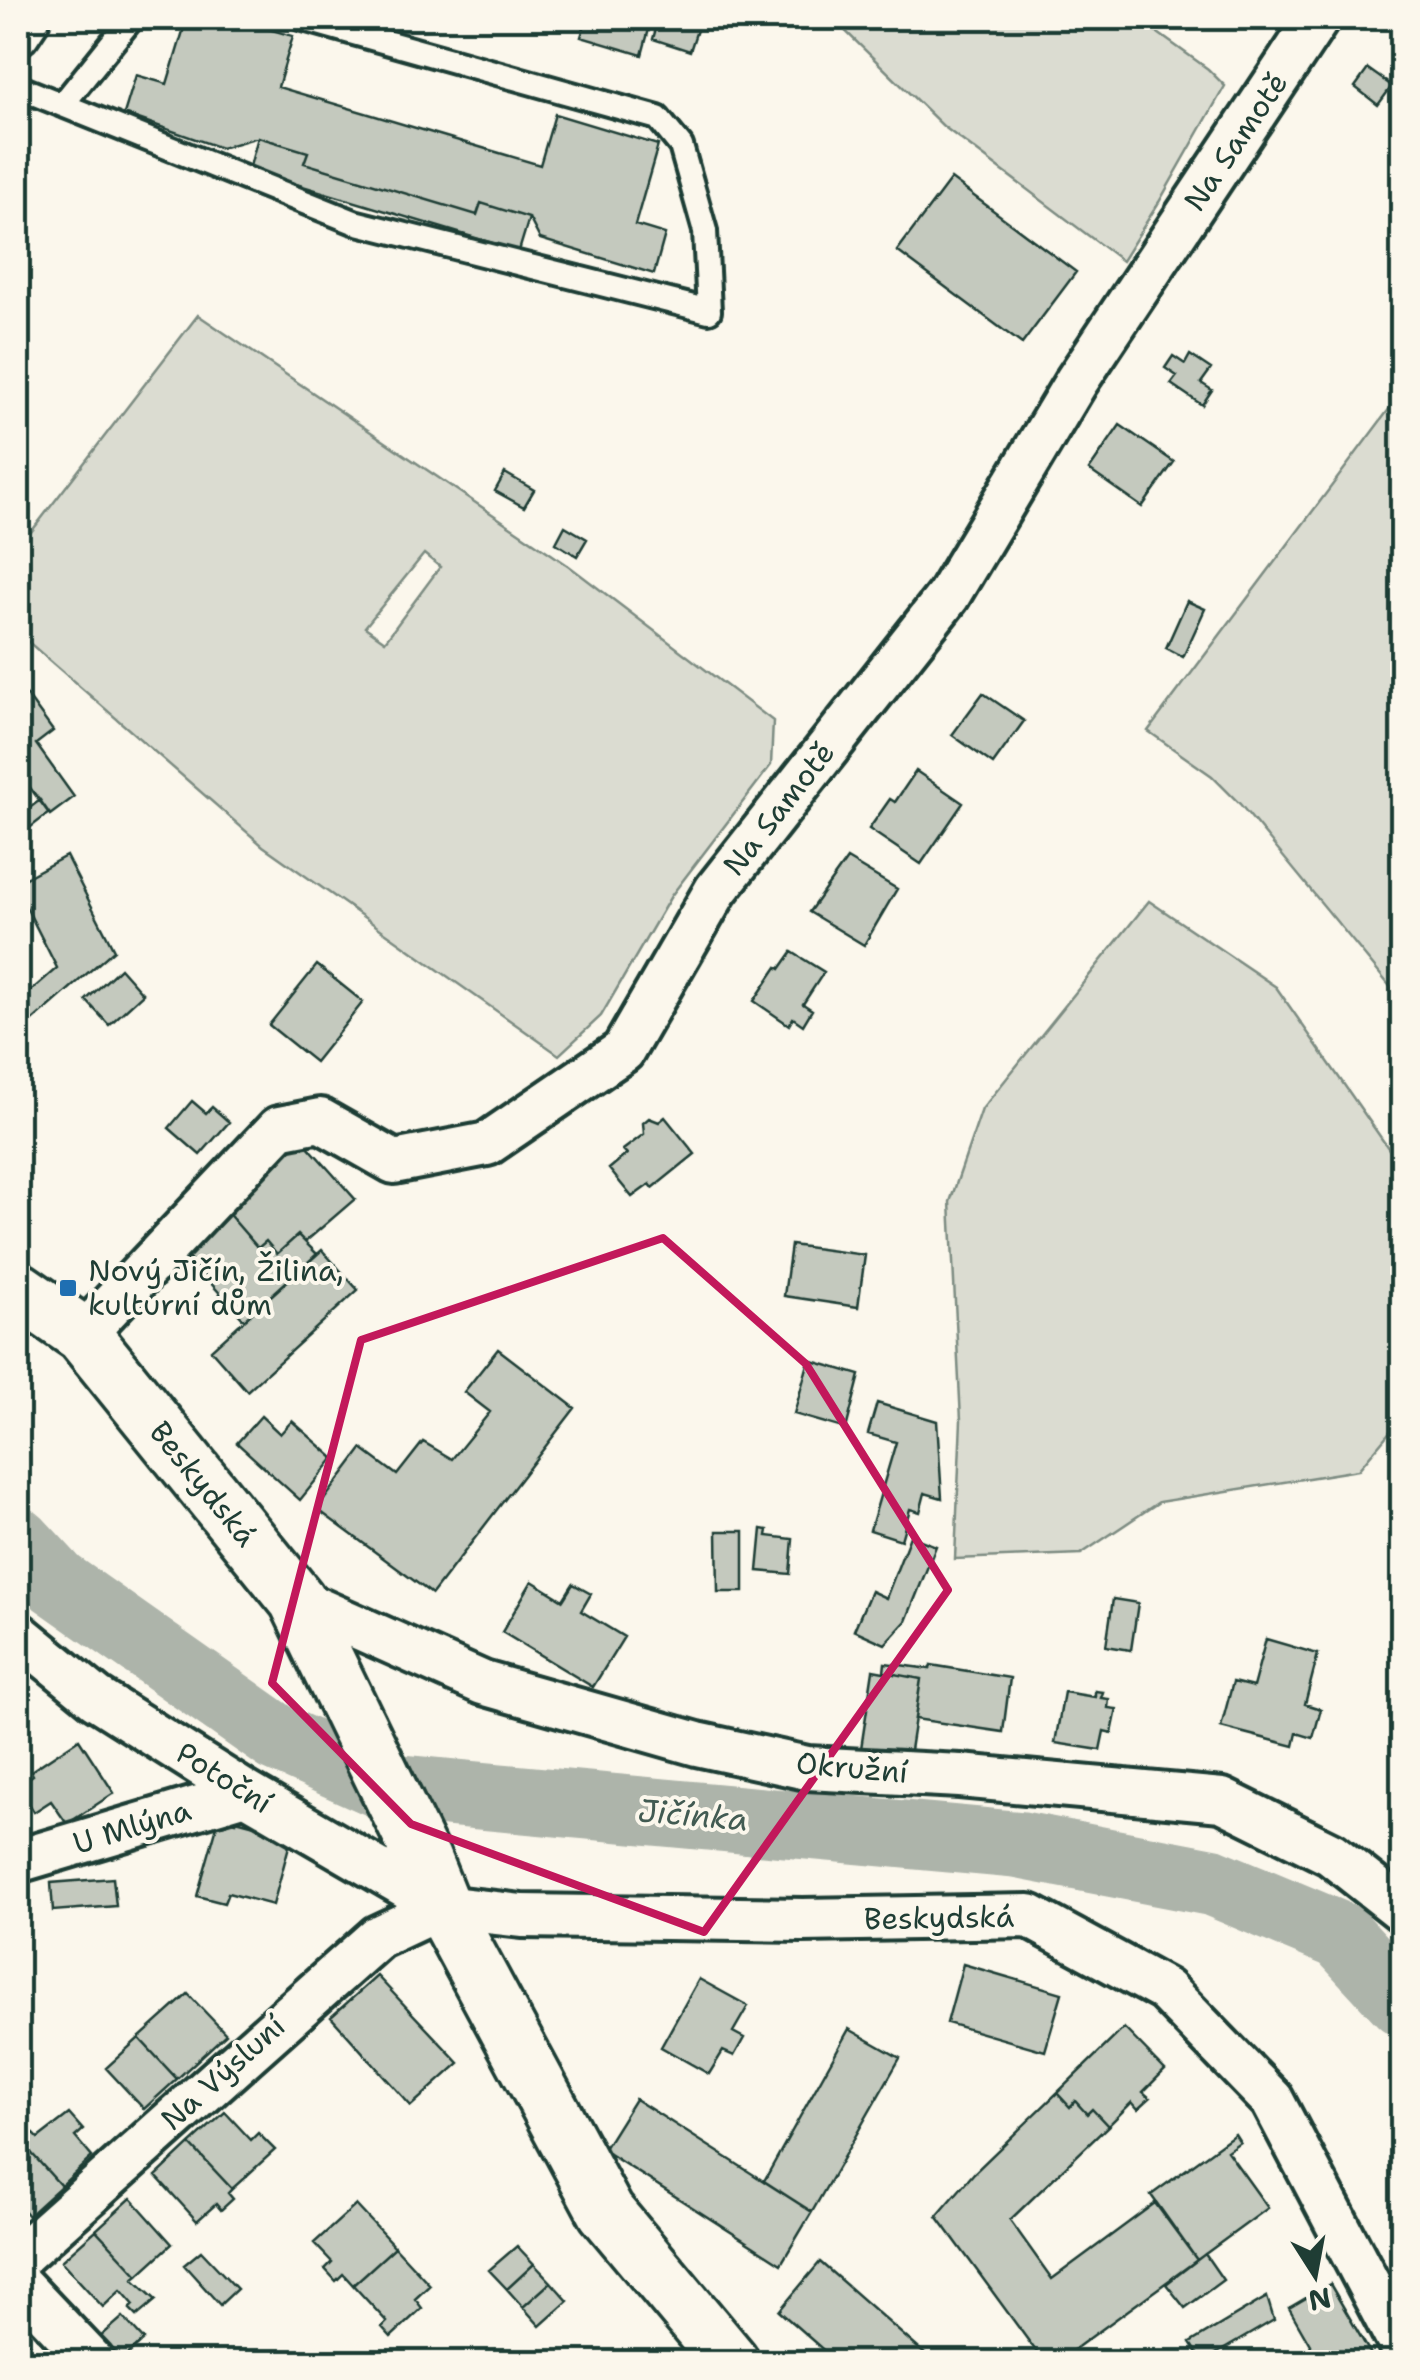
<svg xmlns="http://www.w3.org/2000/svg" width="1420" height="2380" viewBox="0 0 1420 2380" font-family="'Shantell Sans',sans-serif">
<rect width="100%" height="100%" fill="#fbf7ec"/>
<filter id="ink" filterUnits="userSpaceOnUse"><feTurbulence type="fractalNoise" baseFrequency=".01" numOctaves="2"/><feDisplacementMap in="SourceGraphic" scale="20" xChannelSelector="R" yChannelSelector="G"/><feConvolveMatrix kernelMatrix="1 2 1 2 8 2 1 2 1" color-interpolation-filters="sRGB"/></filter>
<g filter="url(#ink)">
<!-- green -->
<path fill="#dbdcd1" stroke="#7d8c82" stroke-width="2.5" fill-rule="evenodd" d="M 832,18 L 1137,18 L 1208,69 L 1225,86 L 1159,202 L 1122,261 L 943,126 Z
M 198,315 L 569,566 L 773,721 L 771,765 L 671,896 L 601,1016 L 559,1055 L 263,846 L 18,633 L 18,549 ZM 424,554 L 440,567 L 385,641 L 365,627 Z
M 1402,392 L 1402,1001 L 1240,804 L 1212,776 L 1148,731 Z
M 1149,901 L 1276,987 L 1402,1168 L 1402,1417 L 1358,1470 L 1159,1502 L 1081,1554 L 955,1559 L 961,1420 L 950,1202 L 982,1109 Z"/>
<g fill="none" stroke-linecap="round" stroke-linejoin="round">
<!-- river -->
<path stroke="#adb4aa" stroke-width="68" d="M 18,1541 L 57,1583 L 277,1738 L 386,1787 L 1019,1845 L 1212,1882 L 1341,1936 L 1402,2002"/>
</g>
<!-- building -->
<path fill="#c4c9be" stroke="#1f3d34" stroke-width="2.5" d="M 187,18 L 230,18 L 293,36 L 278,87 L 540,165 L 555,114 L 658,145 L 635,225 L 665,234 L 654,274 L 540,239 L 529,218 L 481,203 L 477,215 L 304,163 L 308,152 L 258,137 L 221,148 L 124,114 L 136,75 L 167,84 Z
M 587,18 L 612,18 L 649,29 L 642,55 L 581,37 Z
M 659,18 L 701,18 L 690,51 L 653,39 Z
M 1368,69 L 1392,86 L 1378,105 L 1355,87 Z
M 258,137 L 308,152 L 304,163 L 477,215 L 481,203 L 529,218 L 519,251 L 249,170 Z
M 951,179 L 1076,272 L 1022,344 L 897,251 Z
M 1190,355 L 1211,369 L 1201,383 L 1212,390 L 1202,405 L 1171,384 L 1177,376 L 1165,368 L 1173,356 L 1185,364 Z
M 1120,425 L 1174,462 L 1142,507 L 1089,470 Z
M 505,473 L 534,490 L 524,507 L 495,491 Z
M 565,526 L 587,539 L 577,556 L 556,543 Z
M 1187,601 L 1205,609 L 1183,657 L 1166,648 Z
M 18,683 L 53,731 L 36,744 L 74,797 L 50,815 L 18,771 Z
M 983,693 L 1024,721 L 993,764 L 952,735 Z
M 916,771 L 963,803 L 921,864 L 869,829 L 890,799 L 895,802 Z
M 40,800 L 49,813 L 18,837 L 18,817 Z
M 66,856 L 114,950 L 18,1034 L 18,1002 L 57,968 L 18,891 L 18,882 Z
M 847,859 L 897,889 L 864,945 L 809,912 Z
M 792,952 L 824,972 L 803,1004 L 812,1010 L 803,1025 L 793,1018 L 789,1025 L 754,1001 L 777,967 L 780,969 Z
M 317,965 L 363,1002 L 315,1062 L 269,1025 Z
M 120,968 L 143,994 L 109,1025 L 86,1000 Z
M 192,1101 L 206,1113 L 212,1107 L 229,1122 L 200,1155 L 169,1128 Z
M 665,1117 L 695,1154 L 653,1188 L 650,1184 L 632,1197 L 609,1169 L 627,1154 L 623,1150 L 644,1134 L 643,1123 L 649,1118 L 659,1122 Z
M 298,1135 L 355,1199 L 305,1242 L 298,1235 L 277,1254 L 266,1241 L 258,1248 L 220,1204 Z
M 220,1204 L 258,1248 L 266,1241 L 277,1254 L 298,1235 L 317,1254 L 244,1320 L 179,1248 Z
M 791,1245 L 865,1255 L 858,1307 L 784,1296 Z
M 322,1250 L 358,1290 L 247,1391 L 211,1350 Z
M 498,1349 L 575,1408 L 432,1594 L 317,1509 L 362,1449 L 397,1475 L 423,1442 L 452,1459 L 490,1412 L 464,1392 Z
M 809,1360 L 860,1375 L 846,1429 L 794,1414 Z
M 877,1403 L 937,1421 L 942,1498 L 925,1493 L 920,1512 L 910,1509 L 901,1540 L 870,1530 L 896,1442 L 868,1434 Z
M 261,1416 L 280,1434 L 292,1421 L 334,1458 L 300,1500 L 237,1443 Z
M 762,1529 L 768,1530 L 767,1536 L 793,1539 L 790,1574 L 758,1571 Z
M 717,1531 L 744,1531 L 744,1592 L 718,1592 Z
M 910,1536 L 936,1546 L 906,1621 L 885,1644 L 854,1630 L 871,1591 L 886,1598 Z
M 532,1581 L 563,1600 L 573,1584 L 591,1594 L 581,1611 L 624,1637 L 593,1687 L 502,1632 Z
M 1113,1599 L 1138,1603 L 1131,1650 L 1106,1646 Z
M 1266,1639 L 1318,1654 L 1305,1704 L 1321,1709 L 1313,1738 L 1297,1733 L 1294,1746 L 1221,1727 L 1233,1682 L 1253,1687 Z
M 885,1663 L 930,1669 L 931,1665 L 1010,1678 L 1003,1732 L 915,1719 L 921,1679 L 884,1672 Z
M 873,1670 L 921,1679 L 908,1763 L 860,1755 Z
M 1095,1691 L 1103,1692 L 1101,1698 L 1109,1699 L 1108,1708 L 1117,1709 L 1112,1733 L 1104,1731 L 1100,1750 L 1055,1743 L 1064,1692 L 1095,1697 Z
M 79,1739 L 114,1793 L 67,1824 L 51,1801 L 34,1812 L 18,1785 L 33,1775 L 31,1771 Z
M 219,1819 L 236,1822 L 236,1820 L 292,1835 L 273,1905 L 228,1893 L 224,1903 L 197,1896 Z
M 113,1878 L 116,1906 L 53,1911 L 51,1883 Z
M 963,1964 L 1062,1993 L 1045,2051 L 947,2023 Z
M 377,1976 L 459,2063 L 411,2106 L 331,2017 Z
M 699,1979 L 748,2006 L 733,2032 L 744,2038 L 734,2056 L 723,2051 L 709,2074 L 661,2047 Z
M 188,1994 L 226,2034 L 177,2079 L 139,2038 Z
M 1124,2028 L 1165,2070 L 1143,2092 L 1150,2098 L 1138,2109 L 1132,2102 L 1108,2126 L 1092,2109 L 1087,2114 L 1075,2101 L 1070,2107 L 1057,2093 Z
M 849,2029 L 900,2058 L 812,2212 L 764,2181 Z
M 139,2038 L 177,2079 L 144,2109 L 106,2068 Z
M 1057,2093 L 1070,2107 L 1075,2101 L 1087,2114 L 1092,2109 L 1108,2126 L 1010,2220 L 1052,2279 L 1155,2203 L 1197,2260 L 1057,2362 L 1044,2362 L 937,2216 L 974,2173 Z
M 635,2099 L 812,2212 L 781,2264 L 603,2150 Z
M 225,2112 L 251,2140 L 258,2133 L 275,2150 L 232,2189 L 190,2144 Z
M 69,2114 L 83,2130 L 75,2137 L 92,2157 L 61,2186 L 18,2138 L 18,2117 L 38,2138 Z
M 1235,2134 L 1240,2142 L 1227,2151 L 1268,2208 L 1197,2260 L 1151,2195 Z
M 18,2138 L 61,2186 L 28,2216 L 18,2204 Z
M 190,2144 L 232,2189 L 228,2193 L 233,2199 L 221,2210 L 216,2204 L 197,2221 L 156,2176 Z
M 131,2198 L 172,2244 L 138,2275 L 96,2230 Z
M 356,2205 L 395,2247 L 353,2285 L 343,2274 L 336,2281 L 325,2269 L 332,2262 L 314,2243 Z
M 96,2230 L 138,2275 L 133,2279 L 156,2300 L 137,2316 L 130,2309 L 134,2305 L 121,2290 L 103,2307 L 61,2261 Z
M 517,2246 L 534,2264 L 507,2289 L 489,2270 Z
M 395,2247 L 430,2285 L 415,2299 L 422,2308 L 391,2337 L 382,2327 L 387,2322 L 353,2285 Z
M 201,2251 L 237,2289 L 220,2305 L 184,2265 Z
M 1205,2254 L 1223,2280 L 1185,2308 L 1166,2284 Z
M 820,2262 L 934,2362 L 837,2362 L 779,2311 Z
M 534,2264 L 551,2282 L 523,2307 L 507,2289 Z
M 551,2282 L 568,2301 L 540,2326 L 523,2307 Z
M 1330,2284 L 1373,2358 L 1364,2362 L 1320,2362 L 1289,2308 Z
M 1267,2297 L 1274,2320 L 1202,2362 L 1190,2343 Z
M 123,2317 L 144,2340 L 121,2361 L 100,2337 Z
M 18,2331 L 40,2355 L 32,2362 L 18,2362 Z"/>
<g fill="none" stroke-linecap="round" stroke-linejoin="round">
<!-- lane casing -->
<g stroke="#1f3d34" stroke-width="30">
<path id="lane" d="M 18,87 L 354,222 L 709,311 L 705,231 L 681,146 L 658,118 L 300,18
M 62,105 L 132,18"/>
</g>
<!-- street casing -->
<g stroke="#1f3d34" stroke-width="50">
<path id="street" d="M 18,33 L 28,18
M 83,1335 L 279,1128 L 320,1120 L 394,1162 L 487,1144 L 623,1051 L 716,890 L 948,596 L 1076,382 L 1318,18
M 297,1600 L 483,1683 L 697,1744 L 807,1768 L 960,1776 L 1222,1800 L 1331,1854 L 1402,1910
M 18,1634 L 96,1698 L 246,1793 L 442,1907 L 522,1916 L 803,1920 L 1029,1916 L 1165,1990 L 1272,2100 L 1402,2348
M 18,1861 L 246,1793
M 18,2258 L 378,1937 L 442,1907
M 18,2283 L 93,2362"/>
</g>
<!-- secondary casing -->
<g stroke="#1f3d34" stroke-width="62">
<path id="secondary" d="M 18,1290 L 83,1335 L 297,1600 L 423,1860 L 442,1907 L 606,2212 L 731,2362"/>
</g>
<!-- lane -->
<use href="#lane" stroke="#fbf7ec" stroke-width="22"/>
<!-- street -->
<use href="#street" stroke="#fbf7ec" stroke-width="42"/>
<!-- secondary -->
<use href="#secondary" stroke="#fbf7ec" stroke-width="55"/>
</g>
</g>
<!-- marked area -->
<path fill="none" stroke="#c2185b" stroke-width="8" stroke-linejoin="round" d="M 663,1238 L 806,1364 L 948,1590 L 704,1932 L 411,1824 L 272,1683 L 361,1340 Z"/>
<!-- markers -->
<rect fill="#1f6fb2" stroke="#fbf7ec" stroke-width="4" x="58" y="1278" width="20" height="20" rx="5"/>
<g text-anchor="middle" stroke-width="8" stroke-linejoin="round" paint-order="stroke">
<!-- street labels -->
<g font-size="30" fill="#1f3d34" stroke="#fbf7ec">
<text transform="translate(1236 142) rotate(-56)" y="10">Na Samotě</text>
<text transform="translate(779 809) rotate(-52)" y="10">Na Samotě</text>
<text transform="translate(203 1484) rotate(51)" y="10">Beskydská</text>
<text transform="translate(852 1768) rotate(5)" y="10">Okružní</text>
<text transform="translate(224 1778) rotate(32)" y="10">Potoční</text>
<text transform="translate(132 1827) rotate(-17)" y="10">U Mlýna</text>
<text transform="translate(939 1918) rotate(-1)" y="10">Beskydská</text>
<text transform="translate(223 2073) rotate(-42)" y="10">Na Výsluní</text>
</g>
<!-- poi labels -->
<g font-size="30" fill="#1f3d34" stroke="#fbf7ec" text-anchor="start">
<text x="88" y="1281">Nový Jičín, Žilina,<tspan x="88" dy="34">kulturní dům</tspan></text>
</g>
<!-- water labels -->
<g font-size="32" font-style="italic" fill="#425b52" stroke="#fbf7ec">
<text transform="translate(693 1815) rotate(5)" y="11">Jičínka</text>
</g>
</g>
<!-- margin -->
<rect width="1420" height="2380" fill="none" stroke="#fbf7ec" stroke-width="60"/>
<rect x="30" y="30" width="1360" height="2320" fill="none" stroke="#1f3d34" stroke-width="4" filter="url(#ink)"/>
<!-- north arrow -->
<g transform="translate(1315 2275) rotate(169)" stroke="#fbf7ec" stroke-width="8" paint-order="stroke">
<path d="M0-8L18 38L0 25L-18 38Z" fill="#1f3d34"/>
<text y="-15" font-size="28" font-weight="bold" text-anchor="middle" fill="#1f3d34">N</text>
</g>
</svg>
